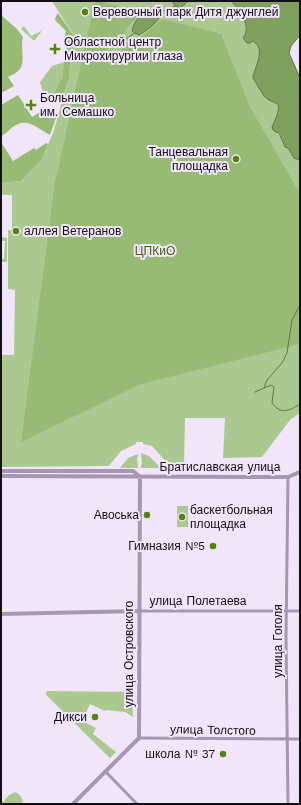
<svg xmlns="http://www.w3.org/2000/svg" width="301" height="805" viewBox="0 0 301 805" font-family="'Work Sans',sans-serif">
<rect width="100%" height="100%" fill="#f1e6f9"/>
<!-- green -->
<path fill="#abc890" d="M 52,1 L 172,1 L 175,6 L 187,4 L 189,1 L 231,1 C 238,8 253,29 243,37 C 247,38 252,40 255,42 C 266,48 255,69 253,78 L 264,96 L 269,100 L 278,104 C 280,109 278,119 273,123 L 285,147 L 288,148 L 294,158 L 300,160 L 300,413 L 290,420 L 262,457 L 223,458 L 225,418 L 185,418 L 184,467 L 171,467 L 152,446 L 143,444 L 143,442 L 136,442 L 136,444 L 121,451 L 109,466 L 1,467 L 1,355 L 14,355 L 15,290 L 8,289 L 8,230 L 12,230 L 12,195 L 2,195 L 2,183 L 21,181 L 42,159 L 53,133 L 69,78 L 73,35 Z
M 24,26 L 31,36 L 41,31 L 41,32 L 35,40 L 33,40 L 21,29 Z
M 64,62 L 62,80 L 54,93 L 56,98 L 44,96 L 40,82 L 52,66 Z
M 1,237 L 7,238 L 7,262 L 1,262 L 1,259 L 4,259 L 5,241 L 1,241 Z
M 141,453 L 149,456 L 161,468 L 141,468 L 141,465 L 142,465 Z
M 138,454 L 138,457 L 137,457 L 138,468 L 120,468 L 128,458 Z
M 177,506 L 188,506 L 188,527 L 177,527 Z
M 47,691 L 132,692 L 133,717 L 125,712 L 106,710 L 105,711 L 90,704 L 82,721 L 96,728 L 93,734 L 116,752 L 110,758 L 46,695 Z
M 15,792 L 20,795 L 23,801 L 21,804 L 1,804 L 9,795 Z"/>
<!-- forest -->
<path fill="#97ba75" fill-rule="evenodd" d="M 95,1 L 100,1 L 142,13 C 135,20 122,29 123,40 C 126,42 128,44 132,43 C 138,41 156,24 162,19 L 221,34 L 250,107 L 300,194 L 300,344 L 141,384 L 21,442 L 55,183 ZM 115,43 L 119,44 L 122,48 L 122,53 C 117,59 113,64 105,62 C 102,54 108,47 115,43 Z
M 58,13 L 73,35 L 69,78 L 62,100 L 60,101 L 54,93 L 62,79 L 64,62 L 67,43 L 64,38 L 66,31 L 55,20 L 56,16 Z
M 1,15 L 17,29 L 23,37 C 20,47 26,64 19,70 C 17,73 12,75 8,77 L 14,86 L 1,93 Z
M 18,95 L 32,117 L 40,112 L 56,118 L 50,135 C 39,130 29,118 16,125 C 10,128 7,134 1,136 L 1,105 Z
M 1,142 L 13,161 L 34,148 L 36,150 L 46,143 L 48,144 L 42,159 L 21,181 L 2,183 Z"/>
<!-- water -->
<path fill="#7fa15d" stroke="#5f7548" d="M 172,1 L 189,1 L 180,8 L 175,6 Z
M 231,1 L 300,1 L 300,35 L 291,46 L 289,53 L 300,78 L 300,160 L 294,158 L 288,148 L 285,147 L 279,133 L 274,131 L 272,128 C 274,120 280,113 278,104 L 269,100 L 264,96 L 253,78 C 255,66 267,47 252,41 L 250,43 L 247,43 L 243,38 C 252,27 240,10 231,1 Z
M 157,10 L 161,11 C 161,21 147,30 139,35 L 134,33 L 132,31 C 135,17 144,11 157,10 Z"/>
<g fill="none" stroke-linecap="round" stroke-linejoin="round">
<!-- stream -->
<path stroke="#5f7548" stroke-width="1" d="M 161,12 L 173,7 L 176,5
M 119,44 L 133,34
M 264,388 L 267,380 L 282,363 L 287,353 L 292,320 L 300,305
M 255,392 L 271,385 L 274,387 L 272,403 C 281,415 289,411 300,404"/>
<!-- minor -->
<path stroke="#a796b2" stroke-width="3" d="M 288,477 L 286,637 L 288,804
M 140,611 L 300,611
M 139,738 L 300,739
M 105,771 L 137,804"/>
<!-- tertiary -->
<path stroke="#a796b2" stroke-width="4" d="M 1,471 L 133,471 L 139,476
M 1,476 L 288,477 L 300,472
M 1,614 L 140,611
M 73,804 L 139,738 L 140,477"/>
</g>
<!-- markers -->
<g fill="#56820f" stroke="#f1e6f9" stroke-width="1.5">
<circle cx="85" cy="12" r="4"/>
<path d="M53 43h4v4h4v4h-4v4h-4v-4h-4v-4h4z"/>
<path d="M29 99h4v4h4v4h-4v4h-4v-4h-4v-4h4z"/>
<circle cx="236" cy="159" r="4"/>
<circle cx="16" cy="231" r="4"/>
<circle cx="147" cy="515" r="4"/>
<circle cx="182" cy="517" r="4"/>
<circle cx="213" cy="546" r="4"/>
<circle cx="95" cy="717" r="4"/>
<circle cx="223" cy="754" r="4"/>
</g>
<g text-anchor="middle" stroke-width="4" stroke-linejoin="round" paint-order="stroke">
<!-- poi labels -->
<g font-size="12" fill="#130f16" stroke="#f1e6f9" text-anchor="start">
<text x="93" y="16">Веревочный парк Дитя джунглей</text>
<text x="64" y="46">Областной центр<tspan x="64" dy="14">Микрохирургии глаза</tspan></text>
<text x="40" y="102">Больница<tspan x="40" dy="14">им. Семашко</tspan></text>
<text x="228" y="156" text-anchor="end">Танцевальная<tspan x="228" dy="14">площадка</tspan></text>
<text x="24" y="235">аллея Ветеранов</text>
<text x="190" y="514">баскетбольная<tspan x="190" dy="14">площадка</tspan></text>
<text x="139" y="519" text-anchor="end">Авоська</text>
<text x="205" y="550" text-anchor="end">Гимназия №5</text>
<text x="87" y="721" text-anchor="end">Дикси</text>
<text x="215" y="758" text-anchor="end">школа № 37</text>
</g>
<!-- park labels -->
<g font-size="12" fill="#43621a" stroke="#f1e6f9">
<text x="155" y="255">ЦПКиО</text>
</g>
<!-- street labels -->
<g font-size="12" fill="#130f16" stroke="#f1e6f9">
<text x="220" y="471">Братиславская улица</text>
<text x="198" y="605">улица Полетаева</text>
<text transform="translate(278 641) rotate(-90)" y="4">улица Гоголя</text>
<text transform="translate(129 654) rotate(-90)" y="4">улица Островского</text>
<text transform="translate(213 730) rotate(1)" y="4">улица Толстого</text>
</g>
</g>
<!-- border -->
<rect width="301" height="805" fill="none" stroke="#130f16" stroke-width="4"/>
</svg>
